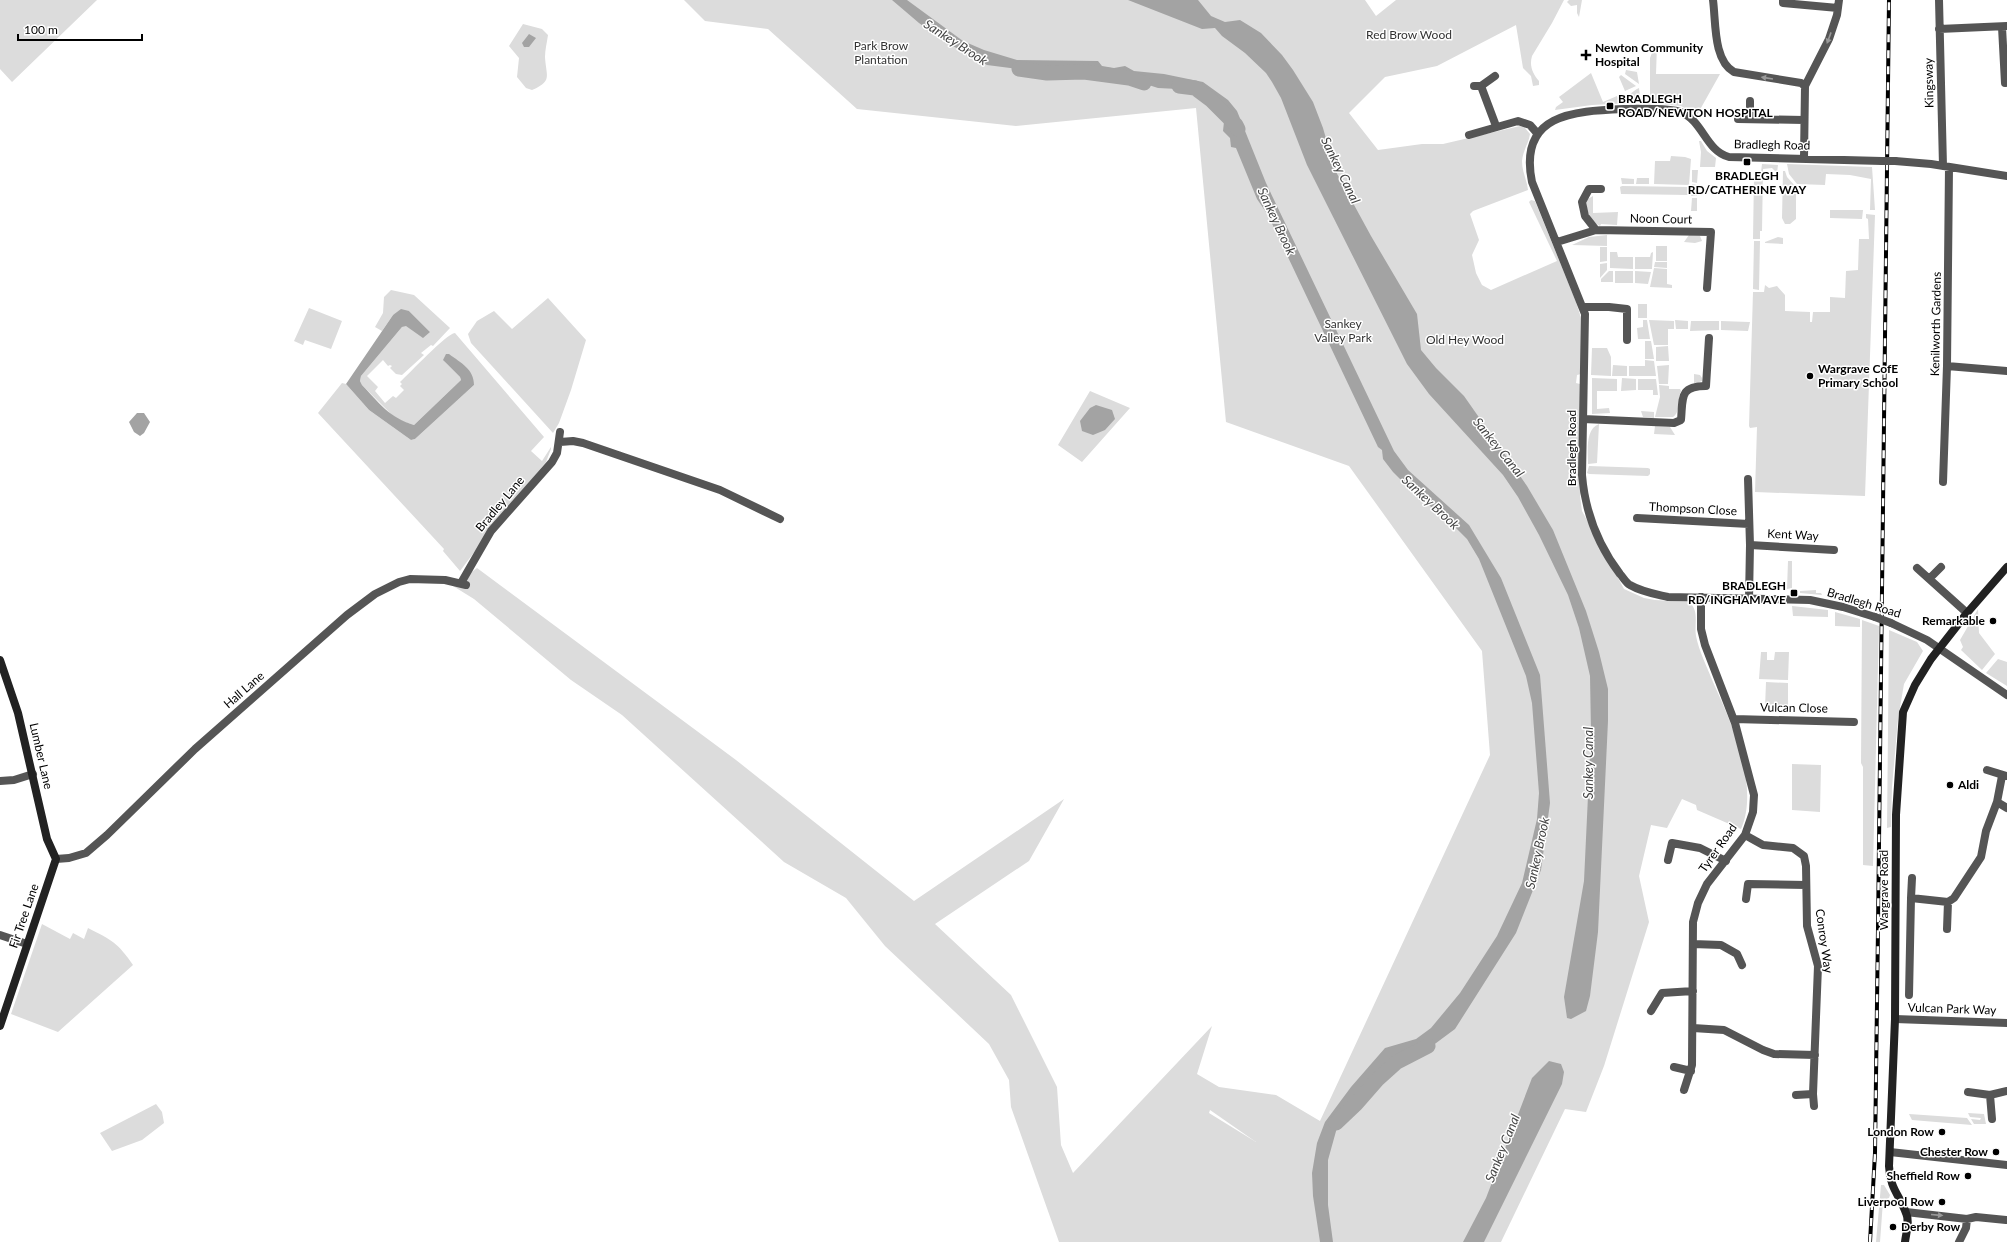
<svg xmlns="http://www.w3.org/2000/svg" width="2007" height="1242" viewBox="0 0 2007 1242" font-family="Lato,sans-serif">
<rect width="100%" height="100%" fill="#fff"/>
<!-- green -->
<path fill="#dcdcdc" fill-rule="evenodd" d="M 0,0 L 97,0 L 12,82 L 0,69 Z
M 684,0 L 1365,0 L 1376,16 L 1396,0 L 1564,0 L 1552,23 L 1532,56 C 1529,66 1533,74 1539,81 L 1539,85 L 1533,86 L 1531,76 L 1523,68 L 1516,25 L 1437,66 L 1385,77 L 1349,113 L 1378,150 L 1422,144 L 1443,144 L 1520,126 L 1525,128 L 1530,134 C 1529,143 1523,150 1522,161 C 1522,172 1527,180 1528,190 L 1473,211 L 1470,214 L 1479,240 L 1472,255 L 1476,273 L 1482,285 L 1491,290 L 1557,261 L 1529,202 L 1531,200 L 1535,201 L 1576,302 L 1581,318 L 1581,374 L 1577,375 L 1576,383 L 1580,384 L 1580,496 L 1582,511 L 1624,589 L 1644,598 L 1655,600 L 1688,602 C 1700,609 1694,624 1696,636 C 1699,651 1707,667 1713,682 C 1731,722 1760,786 1741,829 L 1697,810 L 1696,805 L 1682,799 L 1667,828 L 1651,825 L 1639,876 L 1649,922 L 1604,1066 L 1586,1112 L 1565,1109 L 1501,1242 L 1059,1242 L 1011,1107 L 1009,1080 L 989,1044 L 885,946 L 846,898 L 784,862 L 622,715 L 571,680 L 474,599 L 453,586 L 477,568 L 736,760 L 914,901 L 1064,799 L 1029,861 L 935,924 L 1011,995 L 1057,1087 L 1061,1145 L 1073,1173 L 1212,1026 L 1197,1074 L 1219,1087 L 1276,1095 L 1320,1121 L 1490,755 L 1482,651 L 1349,466 L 1226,422 L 1196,108 L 1016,126 L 857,109 L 768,29 L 705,21 ZM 1210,1110 L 1256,1142 L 1209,1113 Z
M 1569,0 L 1582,0 L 1579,17 L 1577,13 L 1577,5 L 1571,6 L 1567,2 Z
M 523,24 L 542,29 L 548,35 C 547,42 545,50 545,57 C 546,76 553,81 532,90 L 526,88 L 517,77 L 519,58 L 509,46 Z
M 1655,45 L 1657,45 L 1656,74 L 1720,74 L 1697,115 L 1681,106 L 1660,104 L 1652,99 L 1650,99 L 1650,58 Z
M 1626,70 L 1637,72 L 1639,84 L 1625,74 Z
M 1591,73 L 1603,102 L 1617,96 L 1620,102 C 1627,98 1632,91 1639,88 L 1640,97 L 1631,103 L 1592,105 L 1555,110 L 1556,107 L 1563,102 L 1559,97 Z
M 1621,75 L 1636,86 L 1625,91 L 1619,77 Z
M 1699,141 L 1701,141 L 1707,151 L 1716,158 L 1715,167 L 1700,167 L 1701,152 Z
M 1671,156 L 1685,157 L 1691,159 L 1689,185 L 1654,184 L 1655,161 L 1670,161 Z
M 1762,164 L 1778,165 L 1777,173 L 1772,168 L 1763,169 L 1762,231 L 1760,231 L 1760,239 L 1753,239 L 1754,175 L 1757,171 L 1761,172 Z
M 1787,164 L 1872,167 L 1875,210 L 1870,210 L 1871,179 L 1850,175 L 1826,174 L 1825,185 L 1797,184 L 1789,174 Z
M 1692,170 L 1698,170 L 1697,183 L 1692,182 Z
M 1783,171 L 1785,171 L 1787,177 L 1796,187 L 1796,219 L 1790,224 L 1785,224 L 1782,218 Z
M 1621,178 L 1634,179 L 1634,184 L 1622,184 Z
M 1637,178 L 1649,178 L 1649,184 L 1636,184 Z
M 1692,184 L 1697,185 L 1697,196 L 1691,196 Z
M 1622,186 L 1689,187 L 1689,195 L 1621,194 L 1620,187 Z
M 1593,196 L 1593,213 L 1618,212 L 1617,225 L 1601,224 L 1600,226 C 1589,221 1587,211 1586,200 Z
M 1692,198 L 1697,198 L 1697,211 L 1691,211 Z
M 1830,210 L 1863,210 L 1862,219 L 1830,218 Z
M 1866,214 L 1875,215 L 1865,496 L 1755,492 L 1757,427 L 1750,428 L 1749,426 L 1753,292 L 1764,292 L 1765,285 L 1769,288 L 1777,286 L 1785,295 L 1785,311 L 1810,312 L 1810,322 L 1812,322 L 1813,312 L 1830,312 L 1830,297 L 1845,298 L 1846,271 L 1858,270 L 1859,239 L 1869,239 L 1868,219 L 1866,218 Z
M 1607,235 L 1607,246 L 1572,245 L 1589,237 Z
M 1689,235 L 1700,236 L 1702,241 L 1695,243 L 1684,242 Z
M 1778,237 L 1783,238 L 1783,244 L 1765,243 L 1765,242 Z
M 1754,241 L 1760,241 L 1759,290 L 1753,289 Z
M 1656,246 L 1667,246 L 1667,261 L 1656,261 Z
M 1600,247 L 1607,247 L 1607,261 L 1600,262 Z
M 1610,252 L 1617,252 L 1618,257 L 1633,257 L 1633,269 L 1610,268 Z
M 1653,252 L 1652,269 L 1635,269 L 1635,257 L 1650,257 L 1651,253 Z
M 1655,262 L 1667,262 L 1667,268 L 1654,267 Z
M 1607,263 L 1607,270 L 1600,278 L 1600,264 Z
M 1654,268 L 1667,269 L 1667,284 L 1672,285 L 1672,288 L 1650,287 Z
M 1609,271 L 1613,271 L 1613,282 L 1601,282 L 1601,279 Z
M 1615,271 L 1633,271 L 1633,283 L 1615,283 Z
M 1635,271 L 1651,272 L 1648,284 L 1635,283 Z
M 391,290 L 414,295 L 450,328 L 433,346 L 431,345 L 421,353 L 424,355 L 402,375 L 396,374 L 390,368 L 392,366 L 390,365 L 388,366 L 383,360 L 367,376 L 378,387 L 375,391 L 385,403 L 393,396 L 396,398 L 404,390 L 400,386 L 402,384 L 400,382 C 410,373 446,334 455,333 L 544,437 L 531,451 L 542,461 L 551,447 L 551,449 L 546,462 L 503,514 L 460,571 L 443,551 L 444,549 L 318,413 L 342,383 L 346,384 L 369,410 L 411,440 L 415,439 L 474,385 L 443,360 L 460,377 L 461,380 L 414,425 L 398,420 L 393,416 L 362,385 L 360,381 L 361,376 L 402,327 L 406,325 L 430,332 L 409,311 L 393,315 L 382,331 L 375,327 L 383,313 L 384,297 Z
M 548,298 L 586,340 L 571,390 L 559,423 L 553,433 L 471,343 L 468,334 L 477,321 L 494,311 L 512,329 Z
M 1638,304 L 1647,304 L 1647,318 L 1638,318 Z
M 309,308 L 342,321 L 331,349 L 305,340 L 303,345 L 294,341 Z
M 1643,320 L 1647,320 L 1650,339 L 1638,339 L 1637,328 L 1643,327 Z
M 1649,320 L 1674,321 L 1674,329 L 1668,329 L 1668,345 L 1654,345 Z
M 1675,320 L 1688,321 L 1688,329 L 1676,329 Z
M 1691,321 L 1719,321 L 1719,330 L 1690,331 Z
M 1721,321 L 1749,322 L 1750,322 L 1748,331 L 1721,330 Z
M 1645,341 L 1651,341 L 1654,359 L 1645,359 Z
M 1668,346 L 1669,361 L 1656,361 L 1656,347 Z
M 1592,348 L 1607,348 L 1611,357 L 1611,376 L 1591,375 Z
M 1645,360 L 1654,361 L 1656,376 L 1629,376 L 1629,366 L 1645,366 Z
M 1613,365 L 1627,366 L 1627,376 L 1612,376 Z
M 1669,365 L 1668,384 L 1659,384 L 1657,366 Z
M 1694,374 L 1700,375 L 1702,378 L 1702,381 L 1694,384 Z
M 1592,378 L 1617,379 L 1617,391 L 1597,391 L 1597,409 L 1609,408 L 1610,413 L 1592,414 Z
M 1622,378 L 1636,379 L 1636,390 L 1621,391 Z
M 1638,379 L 1656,379 L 1658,395 L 1653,395 L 1653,390 L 1638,390 Z
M 1659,385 L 1669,386 L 1669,389 L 1680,389 L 1681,391 C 1677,399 1681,412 1673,417 L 1655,417 L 1660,397 Z
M 1090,391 L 1130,408 L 1082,462 L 1058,445 Z
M 1641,411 L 1654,412 L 1654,418 L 1643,417 Z
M 1599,424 L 1597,463 L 1588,464 C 1588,451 1585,429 1599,424 Z
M 1655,426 L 1670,427 L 1675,435 L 1654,434 Z
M 1589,466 L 1648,468 L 1650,469 L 1650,474 L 1648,476 L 1589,474 L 1587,473 Z
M 1788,561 L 1792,561 L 1792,588 L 1787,589 Z
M 1816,590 L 1816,593 L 1821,593 L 1822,595 L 1800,593 L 1800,591 Z
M 1792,606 L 1828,610 L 1828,617 L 1793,616 Z
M 1978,609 L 1979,633 L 1995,654 L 1982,670 L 1961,650 L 1963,647 L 1960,640 Z
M 1835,612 L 1860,619 L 1860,627 L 1835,626 Z
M 1862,620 L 1879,626 L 1873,866 L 1863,865 L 1863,767 L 1861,763 Z
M 1889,630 L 1917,642 L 1923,651 L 1904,684 L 1898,719 L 1892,787 L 1891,827 L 1887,828 Z
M 1761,652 L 1767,652 L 1767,660 L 1774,660 L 1775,652 L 1789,652 L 1788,680 L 1759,679 Z
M 1998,659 L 2007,662 L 2007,686 L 1986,673 Z
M 1766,682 L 1788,683 L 1788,708 L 1765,708 Z
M 1792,764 L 1821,765 L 1820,812 L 1792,810 Z
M 42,924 L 70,939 L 73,933 L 84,939 L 88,928 C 112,940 118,943 133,965 L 58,1032 L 11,1014 Z
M 156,1104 L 162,1112 L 164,1123 L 142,1140 L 112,1151 L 100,1133 Z
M 1968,1113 L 1984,1114 L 1986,1124 L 1974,1124 L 1971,1119 L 1980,1120 L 1981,1118 L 1970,1117 Z
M 1909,1114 L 1967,1118 L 1972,1125 L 1912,1120 Z
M 1881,1185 L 1884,1185 L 1890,1195 L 1889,1198 L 1883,1201 L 1880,1242 L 1876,1242 Z"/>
<!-- water -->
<path fill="#a3a3a3" d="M 892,0 L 907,0 L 963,41 L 984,50 L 1017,60 L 1098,61 L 1102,66 L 1114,68 L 1125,66 L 1134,71 L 1164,74 L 1203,82 L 1228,100 L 1237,111 L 1266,183 L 1394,451 L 1408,470 L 1469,525 L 1501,578 L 1540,675 L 1550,803 L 1541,870 L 1516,933 L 1455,1029 L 1424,1052 L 1394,1060 L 1384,1069 L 1338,1124 L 1328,1160 L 1328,1205 L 1333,1242 L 1320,1242 L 1313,1196 L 1312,1173 L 1317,1143 L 1325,1122 L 1351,1087 L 1385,1048 L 1416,1039 L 1431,1028 L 1460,993 L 1497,936 L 1522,883 L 1537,819 L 1539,793 L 1532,703 L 1526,676 L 1479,559 L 1467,539 L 1452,524 L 1413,492 L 1393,472 L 1383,459 L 1382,450 L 1378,447 L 1268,215 L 1257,199 L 1236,148 L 1231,147 L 1230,138 L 1223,131 L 1225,113 L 1205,94 L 1197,90 L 1158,88 L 1130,79 L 1105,74 L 1071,72 L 1049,73 L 987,65 L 944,41 L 919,23 Z
M 1128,0 L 1198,0 L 1211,16 L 1225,22 L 1240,20 L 1261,33 L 1282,55 L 1293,70 L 1313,102 L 1323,128 L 1335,170 L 1371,236 L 1417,314 L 1421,350 L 1436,368 L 1464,396 L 1527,486 L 1553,530 L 1586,611 L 1599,652 L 1608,689 L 1608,721 L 1598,932 L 1590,996 L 1586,1011 L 1571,1019 L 1567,1018 L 1564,997 L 1584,881 L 1591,732 L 1590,676 L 1579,628 L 1568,595 L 1539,535 L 1518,497 L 1503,475 L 1429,394 L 1407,364 L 1307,165 L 1281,98 L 1272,82 L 1266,73 L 1245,53 L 1222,36 L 1215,28 L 1202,29 Z
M 529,34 L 536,38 L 529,47 L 524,47 L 522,43 Z
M 401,309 L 409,311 L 430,332 L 423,338 L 406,326 L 402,327 L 361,376 L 360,381 L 362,385 C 379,403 390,418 414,425 L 461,380 L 460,377 L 443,360 L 446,354 L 449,354 C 461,363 474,369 474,385 L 415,439 L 411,440 L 369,410 L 346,384 L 393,315 Z
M 1096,405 L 1112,410 L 1115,419 L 1105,430 L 1093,435 L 1082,431 L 1080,421 L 1090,408 Z
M 137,413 L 144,413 L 150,422 L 144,433 L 140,436 L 134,432 L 129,422 Z
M 1549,1061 L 1561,1064 L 1564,1072 L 1562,1084 L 1484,1242 L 1463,1242 L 1486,1198 L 1532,1078 Z"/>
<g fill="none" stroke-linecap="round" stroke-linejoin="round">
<!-- river -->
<path stroke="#a3a3a3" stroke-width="15" d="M 1019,69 L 1047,73 L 1084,72 L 1129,78 L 1144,83
M 1179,86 L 1195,88 L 1211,100 L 1236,125 L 1238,129
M 1336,1123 L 1356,1104 L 1377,1080 L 1397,1062 L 1428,1046"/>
<!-- street -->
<path stroke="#555" stroke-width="8" d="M 1713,0 C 1716,22 1713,60 1734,72 L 1801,83 L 1805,86
M 1783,0 L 1783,3 L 1838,8
M 1939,0 L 1943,166
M 2002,27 L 2005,83
M 1939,29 L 2007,26
M 1474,86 L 1481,86 L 1496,126
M 1481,86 L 1495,76
M 1750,101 L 1750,119
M 1738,119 L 1804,120
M 1469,135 L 1518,121 L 1530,125 L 1537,133
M 1804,158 L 1805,86 L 1829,39 L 1837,15 L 1839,0
M 1895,161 L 1931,164 L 2007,176
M 1596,230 L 1585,216 L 1582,202 L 1589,189 L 1601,189
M 1557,242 L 1596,230 L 1711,232 L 1707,288
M 1583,307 L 1609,307 L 1627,309 L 1627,340
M 1947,366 L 2007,371
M 1583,419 L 1674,423 L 1681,420 C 1683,398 1679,386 1706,386 L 1709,338
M 560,442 L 573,441 L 583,443 L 720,490 L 780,519
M 1748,479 L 1750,545 L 1749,599
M 1943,482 L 1947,366 L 1949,167
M 1637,518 L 1749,524
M 1750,545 L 1834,550
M 1917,568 L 1967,613
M 1929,579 L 1941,567
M 461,583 L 491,531 L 552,462 L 557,453 L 560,432
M 1875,617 L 1843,607 L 1810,600 L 1668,597 C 1655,594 1642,592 1630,585 C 1626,583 1623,577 1620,574 C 1598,545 1585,511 1582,475 L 1585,314 L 1532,182 C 1518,114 1573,111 1624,109 C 1639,109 1667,107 1681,112 C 1703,121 1706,151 1729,157 L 1882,161
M 1891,623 L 1927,640 L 2007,695
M 1734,719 L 1854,722
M 1987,770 L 2006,776
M 0,781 L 14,780 L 33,774
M 1997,802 L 2007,808
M 1745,835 L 1763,845 L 1793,848 L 1804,856 L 1806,866 L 1807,926 L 1818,966 L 1813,1094
M 56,859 L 69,858 L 86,853 L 107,835 L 195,749 L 347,615 L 375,594 L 399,582 L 410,579 L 445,580 L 466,585
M 1668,860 L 1672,843 L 1700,848 L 1726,861
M 1911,898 L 1912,878
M 1746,899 L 1748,884 L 1806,885
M 1947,929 L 1948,902
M 0,935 L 27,944
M 1693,944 L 1721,945 L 1737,954 L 1742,965
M 1909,995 L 1911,898 L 1948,902 L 1954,898 L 1981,857 L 1986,831 L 1997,802 L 2002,776
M 1651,1011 L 1662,993 L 1693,991
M 1895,1019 L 2007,1023
M 1693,1028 L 1724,1030 L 1763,1050 L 1774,1054 L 1815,1055
M 1674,1067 L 1691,1071
M 1684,1090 L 1692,1065 L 1693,922 L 1698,903 L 1707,884 L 1745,835 L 1753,812 L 1754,795 L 1735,723 L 1705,645 L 1701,629 L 1701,597
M 1968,1092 L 1990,1095 L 2007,1091
M 1796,1095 L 1813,1094 L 1814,1106
M 1990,1095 L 1992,1119
M 1890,1152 L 2007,1165
M 1906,1212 L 1967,1219 L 1976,1217 L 2006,1220
M 1959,1242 L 1966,1228 L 1967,1219"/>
<!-- secondary -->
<path stroke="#222" stroke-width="8" d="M 0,660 L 18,713 L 47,839 L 56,859 L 0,1026
M 1905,1242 C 1906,1233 1910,1222 1906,1213 C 1899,1194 1890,1189 1889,1166 L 1895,1019 L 1896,815 L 1903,712 L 1915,685 L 1931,659 L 1967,613 L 2007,567"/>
<!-- rail casing -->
<g stroke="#000" stroke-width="4">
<path id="rail" d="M 1870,1242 L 1875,1153 L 1878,928 L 1889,0"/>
</g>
<!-- rail -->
<use href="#rail" stroke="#fff" stroke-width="2.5" stroke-dasharray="8" stroke-linecap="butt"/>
<!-- street-bridge -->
<path stroke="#555" stroke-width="8" d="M 1882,161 L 1895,161
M 1875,617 L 1891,623"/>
</g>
<!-- one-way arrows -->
<defs><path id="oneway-solid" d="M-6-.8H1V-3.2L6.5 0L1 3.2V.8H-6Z"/></defs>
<g fill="#999">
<use href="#oneway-solid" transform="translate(1829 38) rotate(110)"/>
<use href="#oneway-solid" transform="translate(1767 78) rotate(-171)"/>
<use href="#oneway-solid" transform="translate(1937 1215) rotate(5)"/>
</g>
<!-- markers -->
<g fill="#000" stroke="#fff" stroke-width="1.5">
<path d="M1584 49h4v4h4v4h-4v4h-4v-4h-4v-4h4z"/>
<rect x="1606" y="102" width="8" height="8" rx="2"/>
<rect x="1743" y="158" width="8" height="8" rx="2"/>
<circle cx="1810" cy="376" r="4"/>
<rect x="1790" y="589" width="8" height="8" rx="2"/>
<circle cx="1993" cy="621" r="4"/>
<circle cx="1950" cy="785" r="4"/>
<circle cx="1942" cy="1132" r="4"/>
<circle cx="1996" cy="1152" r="4"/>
<circle cx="1968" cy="1176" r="4"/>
<circle cx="1942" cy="1202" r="4"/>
<circle cx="1893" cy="1227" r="4"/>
</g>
<g text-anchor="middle" stroke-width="3" stroke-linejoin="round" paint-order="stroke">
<!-- park labels -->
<g font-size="12" fill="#333" stroke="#fff">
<text x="1409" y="39">Red Brow Wood</text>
<text x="881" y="50">Park Brow<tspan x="881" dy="14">Plantation</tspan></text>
<text x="1343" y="328">Sankey<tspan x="1343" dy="14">Valley Park</tspan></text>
<text x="1465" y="344">Old Hey Wood</text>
</g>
<!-- poi labels -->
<g font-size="12" font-weight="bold" fill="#000" stroke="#fff" text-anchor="end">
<text x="1595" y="52" text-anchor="start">Newton Community<tspan x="1595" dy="14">Hospital</tspan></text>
<text x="1618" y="103" text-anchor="start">BRADLEGH<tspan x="1618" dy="14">ROAD/NEWTON HOSPITAL</tspan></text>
<text x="1747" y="180" text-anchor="middle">BRADLEGH<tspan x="1747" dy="14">RD/CATHERINE WAY</tspan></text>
<text x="1818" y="373" text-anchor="start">Wargrave CofE<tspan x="1818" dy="14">Primary School</tspan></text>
<text x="1786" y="590">BRADLEGH<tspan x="1786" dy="14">RD/INGHAM AVE</tspan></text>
<text x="1985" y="625">Remarkable</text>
<text x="1958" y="789" text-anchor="start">Aldi</text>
<text x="1934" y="1136">London Row</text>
<text x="1988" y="1156">Chester Row</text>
<text x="1960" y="1180">Sheffield Row</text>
<text x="1934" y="1206">Liverpool Row</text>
<text x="1901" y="1231" text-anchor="start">Derby Row</text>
</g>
<!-- street labels -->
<g font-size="12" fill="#000" stroke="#fff">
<text transform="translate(1929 83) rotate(-91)" y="4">Kingsway</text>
<text transform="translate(1772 145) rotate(1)" y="4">Bradlegh Road</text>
<text transform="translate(1661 219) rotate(1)" y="4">Noon Court</text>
<text transform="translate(1936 324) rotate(-89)" y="4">Kenilworth Gardens</text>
<text transform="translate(1572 448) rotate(-90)" y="4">Bradlegh Road</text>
<text transform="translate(500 504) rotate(-50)" y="4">Bradley Lane</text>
<text transform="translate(1693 509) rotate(3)" y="4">Thompson Close</text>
<text transform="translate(1793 535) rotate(3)" y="4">Kent Way</text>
<text transform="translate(1864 603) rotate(17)" y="4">Bradlegh Road</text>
<text transform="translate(244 690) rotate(-41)" y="4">Hall Lane</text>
<text transform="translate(1794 708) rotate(1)" y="4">Vulcan Close</text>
<text transform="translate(41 756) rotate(77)" y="4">Lumber Lane</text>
<text transform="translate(1718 848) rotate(-55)" y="4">Tyrer Road</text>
<text transform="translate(1884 890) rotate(-90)" y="4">Wargrave Road</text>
<text transform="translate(24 916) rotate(-71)" y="4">Fir Tree Lane</text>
<text transform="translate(1824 941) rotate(82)" y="4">Conroy Way</text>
<text transform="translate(1952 1009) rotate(2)" y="4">Vulcan Park Way</text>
</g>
<!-- water labels -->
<g font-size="13" font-style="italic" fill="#444" stroke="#fff">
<text transform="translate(956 42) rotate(33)" y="5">Sankey Brook</text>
<text transform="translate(1341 170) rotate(64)" y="5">Sankey Canal</text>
<text transform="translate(1277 221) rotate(65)" y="5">Sankey Brook</text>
<text transform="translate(1499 447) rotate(51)" y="5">Sankey Canal</text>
<text transform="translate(1431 502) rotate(43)" y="5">Sankey Brook</text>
<text transform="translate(1588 763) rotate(-90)" y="5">Sankey Canal</text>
<text transform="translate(1537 853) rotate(-78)" y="5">Sankey Brook</text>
<text transform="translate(1502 1148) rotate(-68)" y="5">Sankey Canal</text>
</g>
</g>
<!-- scale -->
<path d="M18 34v6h124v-6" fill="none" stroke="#000000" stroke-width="2"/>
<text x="24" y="34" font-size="12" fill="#000000" stroke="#ffffff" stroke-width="3" paint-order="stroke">100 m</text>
</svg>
